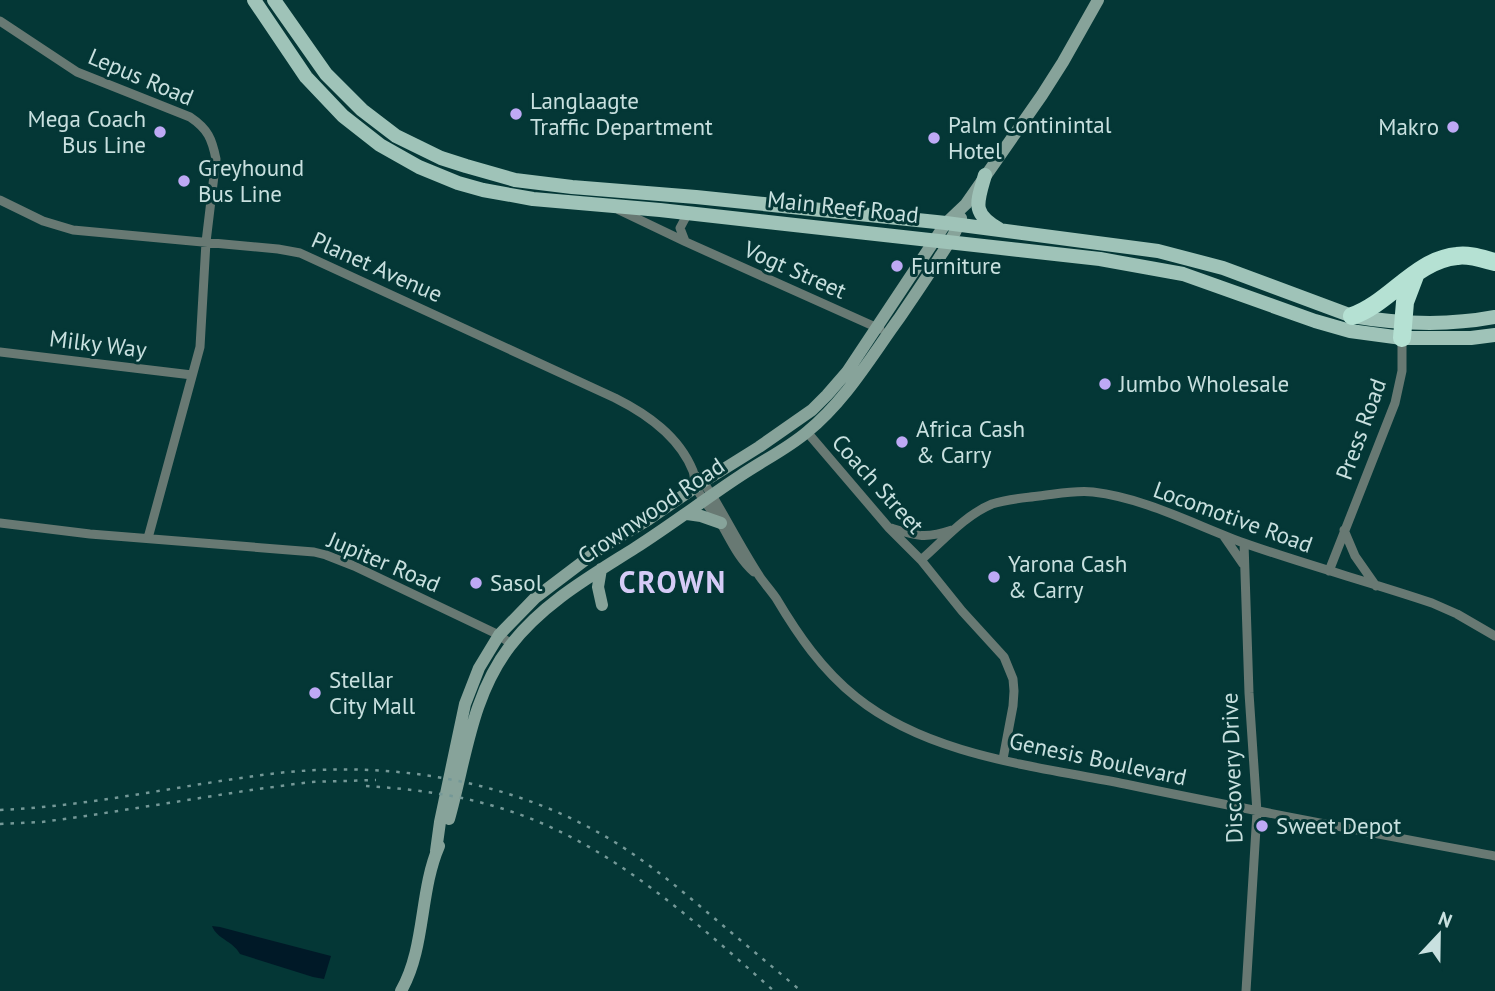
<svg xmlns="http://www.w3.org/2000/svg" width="1495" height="991" viewBox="0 0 1495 991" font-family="'PT Sans',sans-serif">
<rect width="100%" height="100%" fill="#043736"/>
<!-- water -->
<path fill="#001927" d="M 212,926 L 220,927 L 331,956 L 324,979 L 313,977 L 240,954 C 233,941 217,939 212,926 Z"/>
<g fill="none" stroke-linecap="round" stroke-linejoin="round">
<!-- street -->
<path stroke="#687973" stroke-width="9" d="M 0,21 L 77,72 L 190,117 C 208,129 212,139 216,159 L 206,242 L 200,347 L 148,538
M 0,200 L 43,221 L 73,230 L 278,249 L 300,253 L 615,398 C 647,414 679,436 693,471 C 695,476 694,482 696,487 C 700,497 716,516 723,527 C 732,543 740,560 754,572
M 619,210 L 686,242 L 880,329
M 685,241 L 680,228 L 688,213
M 0,352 L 192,375
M 807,432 L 889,528 L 921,560 L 962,611 L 1004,657 L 1013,679 L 1014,691 L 1013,706 L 1003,759
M 694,474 L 703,482 L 712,495 C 728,522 743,551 760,577 C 765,584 771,591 776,598 C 798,635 822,670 856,697 C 929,756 1036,766 1125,784 C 1248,810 1372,833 1495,856
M 0,523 L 90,534 L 314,552 L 326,555 L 354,566 L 499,635 L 511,644
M 891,528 C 917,536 925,539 952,530
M 1344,530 L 1355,556 L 1376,586
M 1223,535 L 1243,564
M 1244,543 L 1249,693 L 1257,812 L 1246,991
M 921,560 C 943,541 965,515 992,504 C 1007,499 1024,498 1039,496 C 1057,494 1075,490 1093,492 C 1145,498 1195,525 1244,543 C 1306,565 1370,582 1432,603 L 1457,614 L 1495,636
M 1329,571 L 1395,403 L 1402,371 L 1402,338"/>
<!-- secondary -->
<path stroke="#87a39a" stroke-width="12" d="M 687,514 L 701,516 L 721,523
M 601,569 L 598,587 L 602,605
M 449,819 C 466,759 471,697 510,646 C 543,603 591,576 635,548 C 671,525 705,499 740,476 C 762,461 787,449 807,432 C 847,399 870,358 900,317 C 914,296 928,276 941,255 C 949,243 957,231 961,218
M 436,851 L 440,822 L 465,704 L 479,668 L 499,635 L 535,598 L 601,548 L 649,519 L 703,482 L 759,447 L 812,410 L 827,395 L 847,372 L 946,223 L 966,204 L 1042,95 L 1063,62 L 1098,0
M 401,991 C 426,947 419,892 439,846"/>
<!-- primary -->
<path stroke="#9fc3b8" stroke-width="14" d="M 254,0 L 306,77 L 343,116 L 380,145 L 419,167 L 458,183 L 483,190 L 533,199 L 660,210 L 1100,259 L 1183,274 L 1315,321 L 1350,331 L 1402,338 L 1471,338 L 1495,335
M 274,0 L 326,74 L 362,110 L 396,136 L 441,158 L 466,166 L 515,180 L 572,187 L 696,197 L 946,223 L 1158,251 L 1223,268 L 1352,316 C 1399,324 1448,326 1495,317
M 985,175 C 977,203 971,213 999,229"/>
<!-- highway -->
<path stroke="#b5e1d3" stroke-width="18" d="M 1352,316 C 1390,303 1415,260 1457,256 C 1469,254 1483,259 1495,262
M 1402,338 L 1405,302 L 1416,273"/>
<!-- rail -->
<path stroke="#749897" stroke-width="2.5" stroke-dasharray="3.5 7" stroke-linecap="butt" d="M 366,786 C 411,789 454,794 497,807 C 606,839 691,918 774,991
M 0,810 C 94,806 185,784 278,773 C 397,760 523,782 624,848 C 658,870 689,897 720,923 C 747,946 774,968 801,991
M 0,824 L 42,822 L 86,816 L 251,790 L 310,782 L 376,780"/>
</g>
<!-- markers -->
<g fill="#bea9f5" stroke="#043736" stroke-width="2.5">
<circle cx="516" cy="114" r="7"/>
<circle cx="1453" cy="127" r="7"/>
<circle cx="160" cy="132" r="7"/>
<circle cx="934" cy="138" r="7"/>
<circle cx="184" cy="181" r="7"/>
<circle cx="897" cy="266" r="7"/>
<circle cx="1105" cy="384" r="7"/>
<circle cx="902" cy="442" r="7"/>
<circle cx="994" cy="577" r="7"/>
<circle cx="476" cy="583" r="7"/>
<circle cx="315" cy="693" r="7"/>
<circle cx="1262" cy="826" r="7"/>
</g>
<g text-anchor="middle" stroke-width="6" stroke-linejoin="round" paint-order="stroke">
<!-- street labels -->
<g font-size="23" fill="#c8e0df" stroke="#043736">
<text transform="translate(141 77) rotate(23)" y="8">Lepus Road</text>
<text transform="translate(843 207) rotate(6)" y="8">Main Reef Road</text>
<text transform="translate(377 267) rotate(24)" y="8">Planet Avenue</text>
<text transform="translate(795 270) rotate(24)" y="8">Vogt Street</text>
<text transform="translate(98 344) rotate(7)" y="8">Milky Way</text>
<text transform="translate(1361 429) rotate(-70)" y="8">Press Road</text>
<text transform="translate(878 484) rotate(48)" y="8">Coach Street</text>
<text transform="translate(651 511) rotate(-34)" y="8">Crownwood Road</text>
<text transform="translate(1233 517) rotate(20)" y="8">Locomotive Road</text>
<text transform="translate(384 562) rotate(23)" y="8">Jupiter Road</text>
<text transform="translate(1098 759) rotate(12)" y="8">Genesis Boulevard</text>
<text transform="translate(1232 768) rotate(-92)" y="8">Discovery Drive</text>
</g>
<!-- poi labels -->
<g font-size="23" fill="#c8e0df" stroke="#043736" text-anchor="start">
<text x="530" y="109">Langlaagte<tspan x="530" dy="26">Traffic Department</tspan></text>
<text x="146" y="127" text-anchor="end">Mega Coach<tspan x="146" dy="26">Bus Line</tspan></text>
<text x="948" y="133">Palm Continintal<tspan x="948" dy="26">Hotel</tspan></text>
<text x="1439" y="135" text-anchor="end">Makro</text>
<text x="198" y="176">Greyhound<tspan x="198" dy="26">Bus Line</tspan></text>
<text x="911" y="274">Furniture</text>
<text x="1119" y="392">Jumbo Wholesale</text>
<text x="916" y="437">Africa Cash<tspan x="916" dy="26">&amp; Carry</tspan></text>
<text x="1008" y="572">Yarona Cash<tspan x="1008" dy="26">&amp; Carry</tspan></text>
<text x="490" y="591">Sasol</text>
<text x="329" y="688">Stellar<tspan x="329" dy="26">City Mall</tspan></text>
<text x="1276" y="834">Sweet Depot</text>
</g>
<!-- district labels -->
<g font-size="30" font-weight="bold" letter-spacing="2" fill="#d5cbf6" stroke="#043736">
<text x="673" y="593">CROWN</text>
</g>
</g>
<!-- north arrow -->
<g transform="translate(1439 935) rotate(22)" stroke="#043736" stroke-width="5" paint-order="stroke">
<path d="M0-5L12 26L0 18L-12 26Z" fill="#c8e0df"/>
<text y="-10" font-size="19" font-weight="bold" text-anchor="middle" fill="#c8e0df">N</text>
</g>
</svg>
